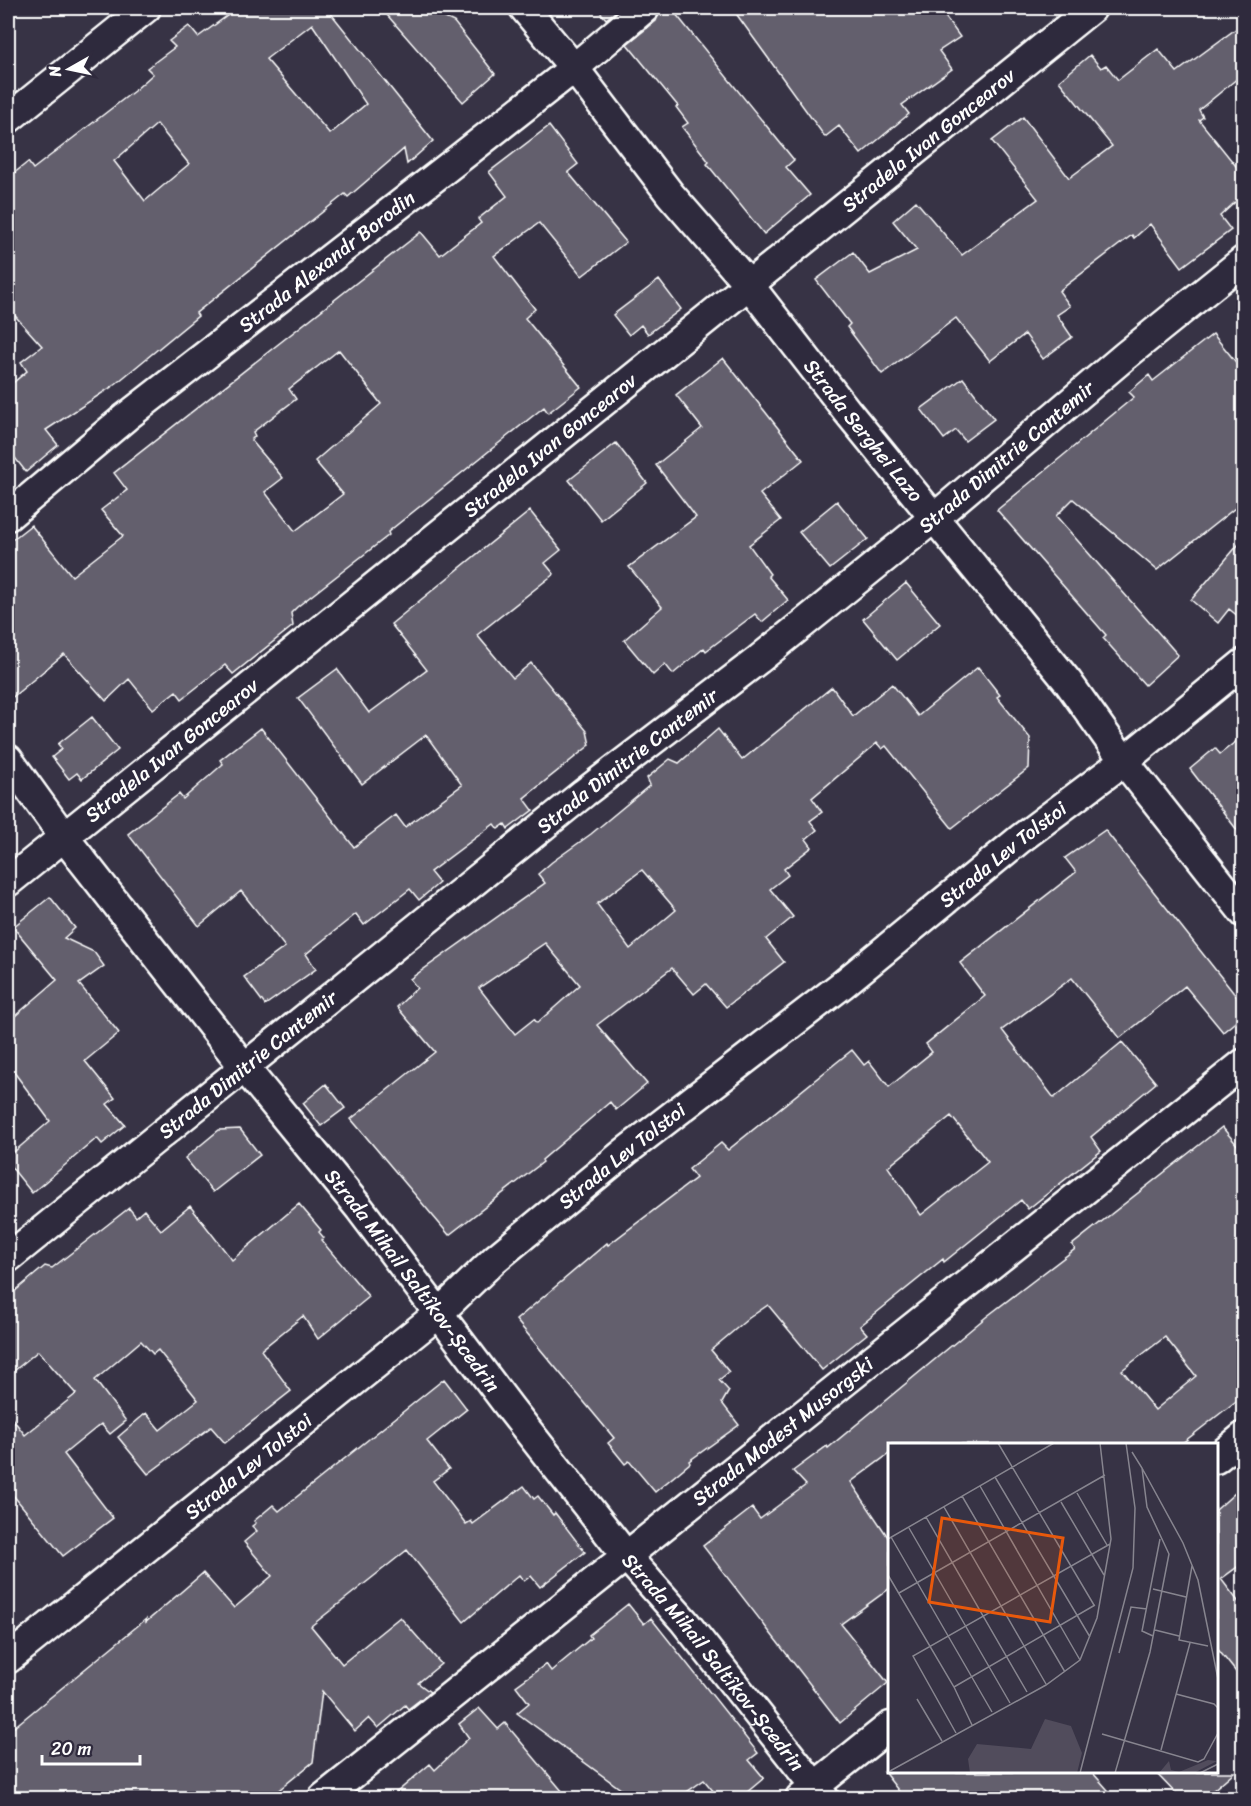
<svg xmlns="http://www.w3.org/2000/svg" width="1251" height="1806" viewBox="0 0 1251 1806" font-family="Sriracha,sans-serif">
<rect width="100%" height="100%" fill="#373345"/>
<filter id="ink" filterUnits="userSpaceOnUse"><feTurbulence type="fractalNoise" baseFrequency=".0167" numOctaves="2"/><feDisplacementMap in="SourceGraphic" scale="12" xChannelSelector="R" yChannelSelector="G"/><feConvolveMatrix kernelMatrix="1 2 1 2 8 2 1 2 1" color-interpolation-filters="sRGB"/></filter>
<g filter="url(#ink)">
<!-- building -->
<path fill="#635f6d" stroke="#fff" stroke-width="1.5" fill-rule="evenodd" d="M 238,8 L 334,8 L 329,11 L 433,141 L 407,164 L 404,149 L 348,197 L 345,194 L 196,313 L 198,316 L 113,386 L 46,430 L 58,445 L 26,472 L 8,449 L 8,387 L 27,371 L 21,362 L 42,346 L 8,308 L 8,178 L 28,162 L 33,169 L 134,91 L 153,74 L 147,68 L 175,47 L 169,41 L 189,26 L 198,37 ZM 312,24 L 366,104 L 330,134 L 266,59 ZM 157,124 L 189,164 L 145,201 L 114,161 Z
M 381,8 L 423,8 L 454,22 L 495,74 L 463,102 Z
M 597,8 L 620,8 L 606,19 Z
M 661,8 L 671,8 L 794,160 L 786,167 L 810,195 L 764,234 L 707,164 L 709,162 L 682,127 L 688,123 L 676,107 L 678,106 L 627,44 L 656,21 Z
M 732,8 L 939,8 L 960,37 L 939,51 L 952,69 L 902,105 L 909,114 L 861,154 L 839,126 L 825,137 Z
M 1244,23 L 1244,73 L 1199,110 L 1203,117 L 1199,120 L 1244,176 L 1244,194 L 1220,216 L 1231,230 L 1182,267 L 1150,224 L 1134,238 L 1132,235 L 1059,291 L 1070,306 L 1057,315 L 1072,337 L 1043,359 L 1025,334 L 990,361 L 956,318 L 882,374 L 847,327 L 850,324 L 816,280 L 853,252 L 870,274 L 917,250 L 893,221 L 916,201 L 962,255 L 1038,199 L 992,141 L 1023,117 L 1069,178 L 1112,146 L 1059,81 L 1090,55 L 1101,68 L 1106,65 L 1118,80 L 1158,49 L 1177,72 Z
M 549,126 L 578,164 L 568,172 L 626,242 L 582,276 L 539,223 L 494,256 L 535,309 L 525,318 L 581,387 L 548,413 L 544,407 L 388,532 L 389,535 L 297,607 L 291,613 L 293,626 L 233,674 L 225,665 L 182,699 L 176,691 L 153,709 L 129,679 L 106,701 L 64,654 L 8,701 L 8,543 L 31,525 L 72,576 L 123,536 L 101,510 L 127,490 L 114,473 L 421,232 L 440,255 L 481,223 L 478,219 L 507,196 L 489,172 ZM 339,350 L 381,404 L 315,461 L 343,494 L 295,531 L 265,492 L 283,478 L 251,440 L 255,436 L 253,432 L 296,399 L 289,389 Z
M 659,280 L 681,309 L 648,334 L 641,325 L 629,335 L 613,315 Z
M 1213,334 L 1244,372 L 1244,501 L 1157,570 L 1073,499 L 1056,516 L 1178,655 L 1145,685 L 1103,638 L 1106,635 L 997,510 L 1134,397 L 1129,392 L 1149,375 L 1153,381 Z
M 723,358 L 803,460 L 760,494 L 781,520 L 749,545 L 770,574 L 768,576 L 788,600 L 762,622 L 755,614 L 706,651 L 704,648 L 673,674 L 665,664 L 653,675 L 624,640 L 662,607 L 629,567 L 696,517 L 656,465 L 702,428 L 676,395 Z
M 963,378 L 994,419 L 965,441 L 956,430 L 944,439 L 921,409 Z
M 616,443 L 647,483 L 601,520 L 569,480 Z
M 837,501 L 868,539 L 830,569 L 799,532 Z
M 530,511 L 561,550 L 545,563 L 554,574 L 477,635 L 513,678 L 531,663 L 587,731 L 590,745 L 524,798 L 533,810 L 508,829 L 505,824 L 498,829 L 494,824 L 430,872 L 439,883 L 419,900 L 410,889 L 364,925 L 356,914 L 306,954 L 316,969 L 265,1005 L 244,977 L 285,947 L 241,891 L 199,926 L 128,834 L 179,794 L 183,799 L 223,764 L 220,760 L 261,728 L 354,847 L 396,815 L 405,827 L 462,785 L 426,735 L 362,784 L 298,698 L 337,669 L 369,713 L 427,670 L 391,624 Z
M 1244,538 L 1244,621 L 1229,609 L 1218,623 L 1191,600 Z
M 906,583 L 940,624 L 897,660 L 863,619 Z
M 978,667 L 1000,695 L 997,697 L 1030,738 L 1029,768 L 952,828 L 886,746 L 882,749 L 877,743 L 812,798 L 822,812 L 810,821 L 817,830 L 806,839 L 812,847 L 784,869 L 788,875 L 770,889 L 793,917 L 766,939 L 784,962 L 726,1007 L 706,984 L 694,994 L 672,968 L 597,1025 L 647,1084 L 616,1110 L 610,1102 L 542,1160 L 543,1162 L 449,1235 L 351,1119 L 435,1052 L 397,1007 L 417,988 L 410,979 L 545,883 L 538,874 L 552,862 L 591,834 L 650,785 L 647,778 L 670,759 L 679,763 L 718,729 L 742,760 L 832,687 L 853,716 L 892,684 L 918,716 ZM 642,870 L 676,910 L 630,949 L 597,904 ZM 545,943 L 580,985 L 537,1023 L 534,1019 L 515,1034 L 479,988 Z
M 92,717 L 118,750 L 82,779 L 77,773 L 69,779 L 52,757 L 62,749 L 58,744 Z
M 1244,735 L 1244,839 L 1190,769 L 1215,748 L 1220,754 Z
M 1105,830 L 1244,1006 L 1244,1015 L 1223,1032 L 1185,986 L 1120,1038 L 1072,978 L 1002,1030 L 1054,1098 L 1122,1042 L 1156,1083 L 1091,1137 L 1101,1151 L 1028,1209 L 1021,1200 L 944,1262 L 943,1259 L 860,1326 L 867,1334 L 822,1370 L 768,1305 L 749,1318 L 711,1350 L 729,1372 L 719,1380 L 729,1391 L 722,1403 L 739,1425 L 689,1461 L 690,1463 L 655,1492 L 629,1461 L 625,1464 L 608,1443 L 614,1438 L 516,1320 L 607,1243 L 608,1245 L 696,1178 L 689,1169 L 721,1143 L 728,1150 L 852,1050 L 864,1065 L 869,1061 L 889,1087 L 932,1052 L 926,1044 L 985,996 L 960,963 L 1076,872 L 1065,858 ZM 951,1116 L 988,1162 L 921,1215 L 888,1167 Z
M 50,897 L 75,928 L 64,938 L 94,952 L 104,966 L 79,984 L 119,1033 L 85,1061 L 115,1098 L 107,1104 L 125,1125 L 102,1144 L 97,1138 L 32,1193 L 8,1163 L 8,1157 L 50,1121 L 8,1064 L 8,1022 L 57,980 L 13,927 Z
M 326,1084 L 345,1108 L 321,1126 L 303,1103 Z
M 1222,1127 L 1244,1153 L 1244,1395 L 1181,1444 L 890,1444 L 890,1453 L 851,1482 L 890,1540 L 890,1588 L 841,1624 L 888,1683 L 840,1723 L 703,1546 L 752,1508 L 760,1519 L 806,1485 L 793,1471 L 827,1446 L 828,1448 L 986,1317 L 1075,1249 L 1072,1245 ZM 1165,1337 L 1196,1376 L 1155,1410 L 1122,1370 Z
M 240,1129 L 260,1155 L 213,1192 L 185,1158 L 219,1130 Z
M 299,1204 L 321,1230 L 319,1232 L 324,1238 L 321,1240 L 369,1297 L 318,1339 L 303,1316 L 261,1350 L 291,1391 L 225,1443 L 211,1427 L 148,1474 L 118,1437 L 146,1413 L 160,1430 L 198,1400 L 158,1350 L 153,1354 L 141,1341 L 95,1380 L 126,1421 L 110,1434 L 101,1424 L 64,1454 L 113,1518 L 63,1556 L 8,1489 L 8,1413 L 25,1435 L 76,1394 L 38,1351 L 8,1376 L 8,1297 L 45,1266 L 52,1268 L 129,1208 L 136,1217 L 144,1210 L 161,1230 L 190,1206 L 232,1260 Z
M 444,1379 L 467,1409 L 427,1441 L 449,1469 L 433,1481 L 466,1524 L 471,1521 L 473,1524 L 524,1486 L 534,1499 L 538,1496 L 553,1515 L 555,1513 L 585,1552 L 540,1587 L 531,1576 L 524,1581 L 519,1575 L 464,1622 L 407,1550 L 311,1626 L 342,1664 L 400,1617 L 441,1664 L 418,1683 L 430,1692 L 408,1709 L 405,1705 L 378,1728 L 369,1718 L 355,1731 L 322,1691 L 313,1762 L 269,1798 L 8,1798 L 8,1732 L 146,1619 L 146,1622 L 203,1573 L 234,1608 L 272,1576 L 244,1542 L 257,1531 L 252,1526 L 256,1523 L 254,1521 L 273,1505 L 279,1511 Z
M 1244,1485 L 1244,1562 L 1221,1579 L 1244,1609 L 1244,1682 L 1216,1647 L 1216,1510 Z
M 628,1604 L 644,1624 L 651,1618 L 758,1753 L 749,1760 L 764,1778 L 740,1798 L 719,1798 L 704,1780 L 678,1798 L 633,1798 L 517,1713 L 529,1703 L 516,1686 L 546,1664 L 551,1671 L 591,1638 L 589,1635 Z
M 479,1708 L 498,1729 L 505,1723 L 568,1798 L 390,1798 L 430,1764 L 435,1770 L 469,1738 L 459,1724 Z
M 884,1772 L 1092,1772 L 1115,1798 L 904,1798 Z
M 1155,1772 L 1234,1772 L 1204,1798 L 1180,1798 Z"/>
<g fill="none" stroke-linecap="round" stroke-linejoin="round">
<!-- minor casing -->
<g stroke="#fff" stroke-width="33">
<g id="minor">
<path id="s1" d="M 524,8 L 574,68 L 670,194 L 750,286 L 847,411 L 1068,682 L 1124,761 L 1244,913"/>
<path d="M 8,119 L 146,8"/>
<path id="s2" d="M 8,516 L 126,417 L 461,157 L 574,68 L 645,8"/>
<path id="s3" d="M 8,759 L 64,837 L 244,1067 L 360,1209 L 510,1408 L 627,1557 L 684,1621 L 824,1798"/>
<path id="s4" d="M 8,882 L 1092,8"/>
<path id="s5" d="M 8,1258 L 584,793 L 758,660 L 934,518 L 1125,356 L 1244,260"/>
<path d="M 1216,1459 L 1244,1436"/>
<path id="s6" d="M 8,1659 L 437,1315 L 495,1259 L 625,1152 L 842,985 L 1020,839 L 1124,761 L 1244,663"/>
<path id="s7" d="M 323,1798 L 1244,1063"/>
<path d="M 800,1798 L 890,1726"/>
</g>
</g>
<!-- minor -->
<use href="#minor" stroke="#2f2a3d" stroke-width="28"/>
</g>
</g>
<g text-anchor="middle" stroke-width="5" stroke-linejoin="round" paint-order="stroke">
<!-- street labels -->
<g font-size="20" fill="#fff" stroke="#2f2a3d">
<text dy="7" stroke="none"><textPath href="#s4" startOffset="1182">Stradela Ivan Goncearov</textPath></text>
<text dy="7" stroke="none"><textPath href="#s2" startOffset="408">Strada Alexandr Borodin</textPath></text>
<text dy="7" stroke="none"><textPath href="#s1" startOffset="542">Strada Serghei Lazo</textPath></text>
<text dy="7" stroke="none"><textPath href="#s4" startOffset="696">Stradela Ivan Goncearov</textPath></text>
<text dy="7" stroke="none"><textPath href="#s5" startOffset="1280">Strada Dimitrie Cantemir</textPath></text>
<text dy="7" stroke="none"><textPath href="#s4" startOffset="210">Stradela Ivan Goncearov</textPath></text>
<text dy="7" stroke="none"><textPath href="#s5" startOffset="794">Strada Dimitrie Cantemir</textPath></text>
<text dy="7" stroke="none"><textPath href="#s6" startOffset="1280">Strada Lev Tolstoi</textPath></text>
<text dy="7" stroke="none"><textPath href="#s5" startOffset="308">Strada Dimitrie Cantemir</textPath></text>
<text dy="7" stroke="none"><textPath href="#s6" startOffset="794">Strada Lev Tolstoi</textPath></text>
<text dy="7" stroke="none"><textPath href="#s3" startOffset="660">Strada Mihail Saltîkov-Șcedrin</textPath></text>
<text dy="7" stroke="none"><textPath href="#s7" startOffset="588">Strada Modest Musorgski</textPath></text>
<text dy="7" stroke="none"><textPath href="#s6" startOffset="308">Strada Lev Tolstoi</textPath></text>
<text dy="7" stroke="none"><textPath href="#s3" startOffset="1146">Strada Mihail Saltîkov-Șcedrin</textPath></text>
</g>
</g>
<!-- overview -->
<g transform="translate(888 1443)">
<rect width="330" height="330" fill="#373345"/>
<path d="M 157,276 L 183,283 L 194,310 L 189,330 L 82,330 L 80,316 L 89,301 L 143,306 ZM 320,317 L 329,318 L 306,330 L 271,330 L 281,318 L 283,327 L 291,329 Z" fill="#514c5c"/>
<path fill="none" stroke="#87858f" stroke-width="1.5" d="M 110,0 L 206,162M 254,25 L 295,100 L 310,137 L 330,236M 107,34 L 202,194M 92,43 L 192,217M 189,50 L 219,102M 74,53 L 177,229M 173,59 L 216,132M 56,64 L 158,241M 38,74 L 139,249M 21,85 L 122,260M 3,94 L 104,269M 0,96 L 166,0M 304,123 L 291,197 L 320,203M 0,132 L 66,244 L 84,282M 265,146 L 298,154M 11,150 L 217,32M 267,187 L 291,193M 265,193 L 254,188 L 272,96M 231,210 L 243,164 L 259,166M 66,244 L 207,162M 288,251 L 326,261 L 330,265M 29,256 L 54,298M 68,290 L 25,213 L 222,101M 214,291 L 310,319 L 316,316 L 330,290M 273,307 L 302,200M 2,328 L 158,242 L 192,217 L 209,175 L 223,96 L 212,0M 192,330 L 245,125 L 247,65 L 238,0M 227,330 L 262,209 L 281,111 L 259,64 L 254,25 L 244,9M 312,330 L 330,321"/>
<path fill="#e8590c" fill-opacity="0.15" stroke="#e8590c" stroke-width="3" d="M 54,75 L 175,95 L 162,179 L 41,159 Z"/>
<rect width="330" height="330" fill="none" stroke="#fff" stroke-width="3"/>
</g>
<!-- margin -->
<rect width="1251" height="1806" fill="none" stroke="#2f2a3d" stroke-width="30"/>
<rect x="15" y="15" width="1221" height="1776" fill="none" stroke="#fff" stroke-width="2" filter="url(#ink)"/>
<!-- north arrow -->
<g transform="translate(69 69) rotate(261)" stroke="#2f2a3d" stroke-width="4.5" paint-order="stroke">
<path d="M0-4.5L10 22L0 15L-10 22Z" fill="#ffffff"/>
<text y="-9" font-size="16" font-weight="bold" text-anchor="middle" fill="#ffffff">N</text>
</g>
<!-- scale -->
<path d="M42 1755v9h98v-9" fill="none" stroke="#ffffff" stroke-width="3"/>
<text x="51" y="1755" font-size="18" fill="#ffffff" stroke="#2f2a3d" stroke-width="4.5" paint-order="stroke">20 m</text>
</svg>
